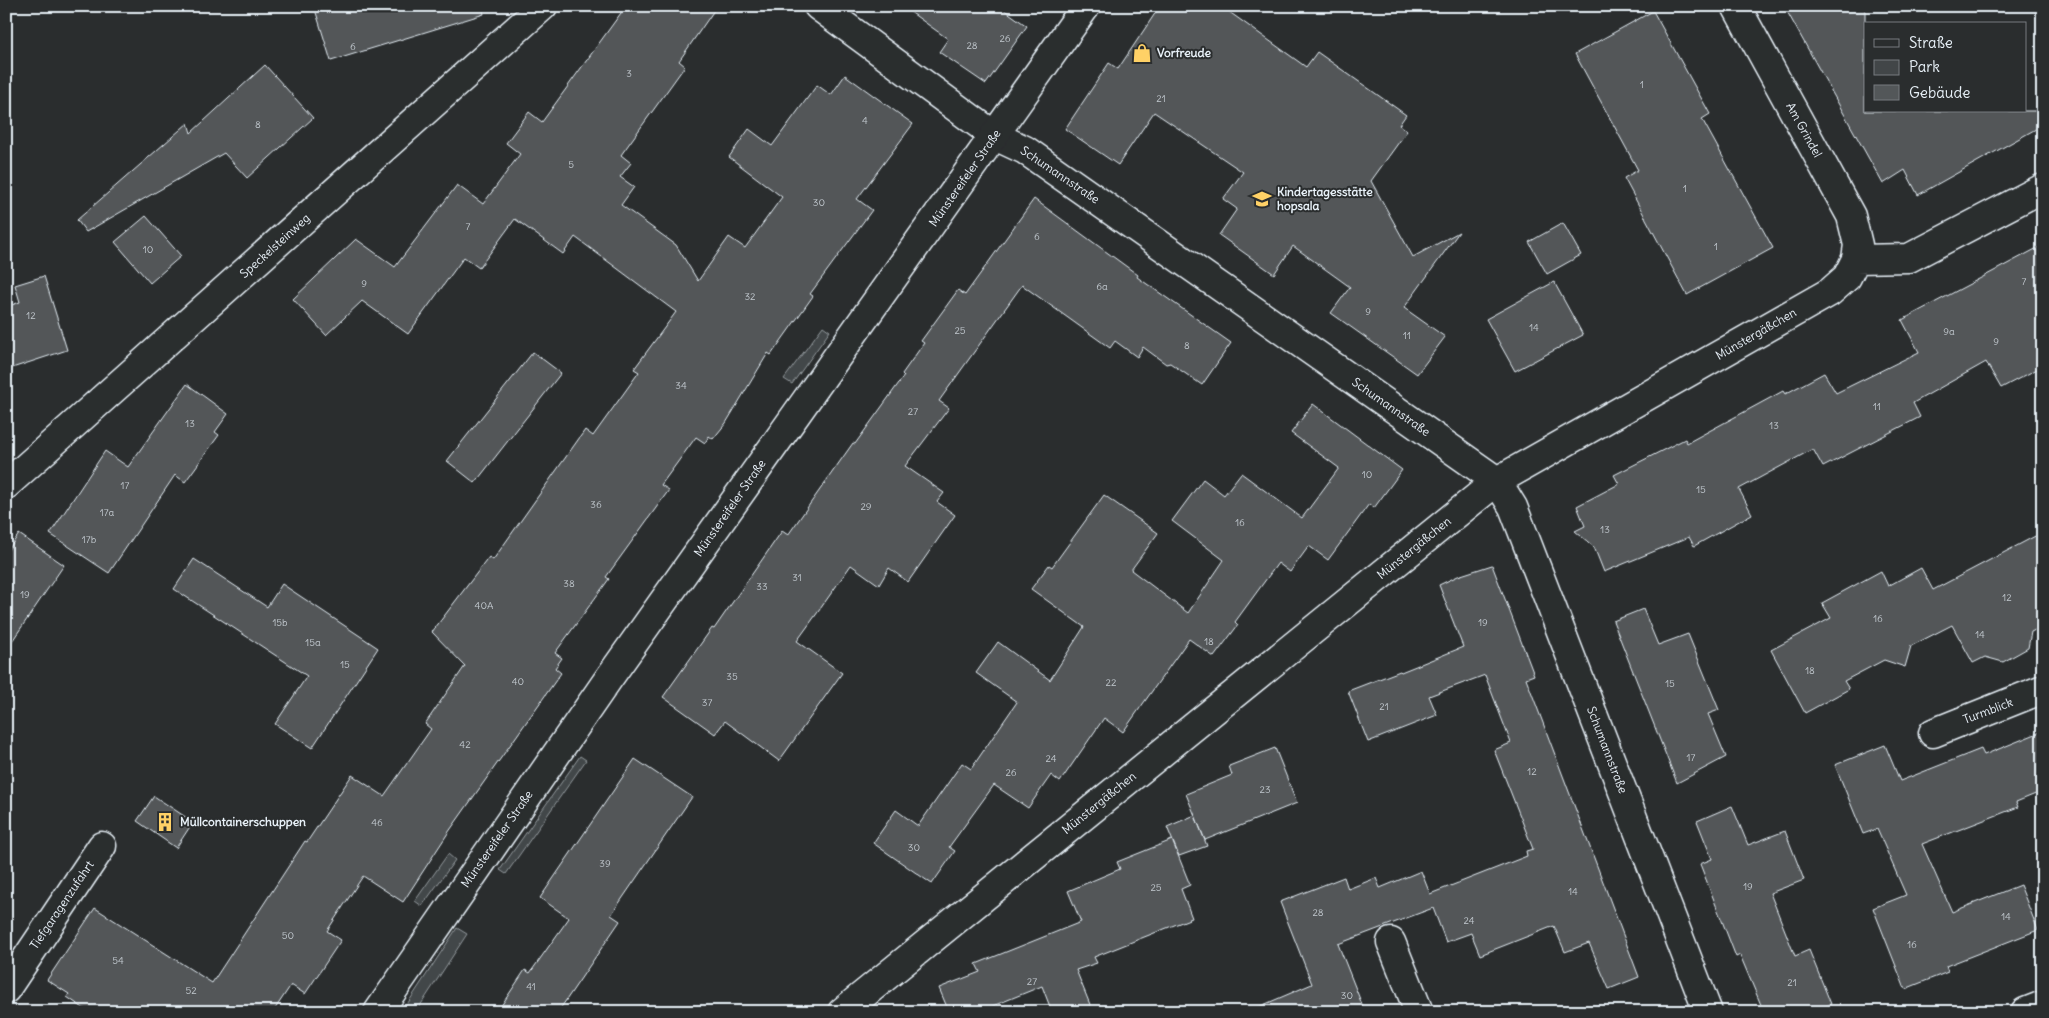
<svg xmlns="http://www.w3.org/2000/svg" width="2049" height="1018" viewBox="0 0 2049 1018" font-family="Delius,sans-serif">
<rect width="100%" height="100%" fill="#2a2d2e"/>
<filter id="ink" filterUnits="userSpaceOnUse"><feTurbulence type="fractalNoise" baseFrequency=".02" numOctaves="2"/><feDisplacementMap in="SourceGraphic" scale="10" xChannelSelector="R" yChannelSelector="G"/><feConvolveMatrix kernelMatrix="1 2 1 2 8 2 1 2 1" color-interpolation-filters="sRGB"/></filter>
<g filter="url(#ink)">
<!-- green -->
<path fill="#424648" stroke="#959ca0" d="M 823,326 L 830,331 L 792,384 L 784,379 Z
M 580,756 L 586,760 L 506,874 L 500,870 Z
M 448,854 L 455,860 L 422,906 L 415,901 Z
M 457,928 L 467,934 L 416,1012 L 402,1012 Z"/>
<!-- building -->
<path fill="#535759" stroke="#e8f1f8" d="M 314,6 L 482,6 L 484,14 L 331,61 Z
M 626,6 L 717,6 L 679,61 L 685,66 L 621,155 L 631,163 L 620,177 L 634,187 L 621,205 L 676,245 L 698,281 L 729,237 L 745,248 L 782,197 L 729,157 L 749,129 L 772,146 L 817,85 L 831,95 L 845,75 L 913,124 L 857,199 L 872,210 L 810,294 L 813,296 L 771,355 L 768,353 L 726,423 L 713,439 L 709,436 L 705,443 L 696,437 L 661,485 L 669,490 L 606,577 L 609,579 L 555,653 L 562,658 L 555,668 L 561,673 L 448,833 L 403,902 L 363,876 L 327,931 L 341,940 L 305,994 L 291,985 L 273,1012 L 89,1012 L 67,997 L 69,994 L 47,980 L 95,908 L 212,983 L 305,841 L 307,842 L 352,775 L 384,796 L 431,729 L 425,724 L 465,666 L 432,632 L 489,557 L 493,560 L 585,430 L 593,436 L 639,372 L 634,369 L 676,312 L 575,237 L 563,254 L 515,219 L 479,268 L 464,257 L 408,334 L 362,301 L 326,335 L 293,299 L 356,239 L 395,267 L 457,185 L 483,204 L 520,154 L 506,143 L 529,112 L 542,122 Z
M 902,6 L 999,6 L 1027,26 L 986,84 L 939,52 L 948,39 Z
M 1160,6 L 1221,6 L 1306,67 L 1317,52 L 1406,115 L 1399,125 L 1407,131 L 1371,181 L 1413,257 L 1459,232 L 1404,308 L 1445,337 L 1417,374 L 1331,313 L 1350,287 L 1293,246 L 1274,274 L 1219,235 L 1237,209 L 1223,199 L 1243,172 L 1154,112 L 1118,165 L 1065,129 L 1109,63 L 1118,69 Z
M 1784,6 L 1865,6 L 1865,111 L 2043,111 L 2043,125 L 1918,195 L 1905,170 L 1883,184 Z
M 1653,11 L 1710,114 L 1702,119 L 1773,248 L 1687,295 L 1624,178 L 1638,170 L 1575,54 Z
M 265,65 L 313,118 L 247,178 L 224,153 L 86,232 L 77,220 L 188,123 L 191,133 Z
M 1034,199 L 1138,275 L 1137,277 L 1231,343 L 1202,385 L 1170,363 L 1166,364 L 1143,347 L 1137,357 L 1115,341 L 1110,348 L 1022,285 L 939,401 L 949,408 L 905,466 L 944,493 L 937,502 L 955,515 L 908,582 L 889,568 L 879,585 L 851,565 L 818,612 L 797,641 L 842,673 L 779,761 L 725,721 L 715,734 L 663,697 L 712,628 L 714,629 L 782,531 L 788,535 L 853,443 L 855,444 L 904,376 L 902,374 L 924,343 L 921,341 L 958,290 L 965,295 Z
M 146,216 L 181,256 L 150,283 L 115,242 Z
M 1563,223 L 1581,255 L 1547,274 L 1529,242 Z
M 2043,245 L 2043,366 L 2001,388 L 1986,362 L 1913,403 L 1920,417 L 1823,467 L 1813,449 L 1739,489 L 1752,514 L 1694,546 L 1689,537 L 1604,572 L 1594,547 L 1575,531 L 1585,526 L 1577,506 L 1619,484 L 1614,475 L 1685,439 L 1687,443 L 1783,391 L 1785,394 L 1824,373 L 1836,393 L 1919,352 L 1902,320 Z
M 44,276 L 67,350 L 6,370 L 6,307 L 20,302 L 15,285 Z
M 1554,282 L 1583,335 L 1515,371 L 1486,319 Z
M 533,352 L 561,373 L 475,483 L 447,461 Z
M 187,384 L 228,414 L 215,432 L 219,435 L 185,482 L 175,475 L 109,573 L 50,534 L 105,451 L 128,467 Z
M 1313,404 L 1402,470 L 1374,508 L 1369,504 L 1328,560 L 1309,546 L 1290,572 L 1278,563 L 1235,622 L 1238,625 L 1214,657 L 1189,639 L 1123,732 L 1104,718 L 1060,782 L 1051,775 L 1028,808 L 994,785 L 949,847 L 955,851 L 932,884 L 873,843 L 896,810 L 918,826 L 962,763 L 971,769 L 1017,702 L 976,673 L 998,642 L 1050,680 L 1084,627 L 1031,589 L 1049,565 L 1052,567 L 1104,495 L 1158,533 L 1131,570 L 1188,613 L 1224,560 L 1172,521 L 1203,479 L 1224,495 L 1241,473 L 1302,518 L 1339,468 L 1291,433 Z
M 2043,532 L 2043,626 L 2031,632 L 2028,648 L 2003,662 L 1985,657 L 1973,663 L 1952,625 L 1911,646 L 1905,667 L 1884,660 L 1844,681 L 1849,689 L 1805,713 L 1771,650 L 1831,618 L 1822,603 L 1881,571 L 1888,586 L 1921,568 L 1933,590 Z
M 19,534 L 64,565 L 6,650 L 6,553 Z
M 194,559 L 267,607 L 282,584 L 378,648 L 312,748 L 275,724 L 307,676 L 174,589 Z
M 1492,565 L 1534,675 L 1526,678 L 1639,977 L 1609,989 L 1589,943 L 1565,952 L 1554,926 L 1480,955 L 1471,933 L 1446,942 L 1433,908 L 1338,944 L 1365,1012 L 1247,1012 L 1312,984 L 1280,902 L 1344,877 L 1348,889 L 1376,878 L 1380,888 L 1421,871 L 1430,894 L 1527,856 L 1526,851 L 1533,849 L 1494,750 L 1511,743 L 1485,675 L 1429,696 L 1437,715 L 1368,742 L 1348,691 L 1400,671 L 1401,672 L 1463,647 L 1439,585 L 1458,576 Z
M 1643,609 L 1658,645 L 1688,634 L 1719,710 L 1708,714 L 1726,757 L 1677,783 L 1613,621 Z
M 2043,731 L 2043,791 L 2016,802 L 2018,807 L 1922,844 L 1952,912 L 2020,885 L 2038,930 L 1946,966 L 1948,972 L 1905,989 L 1873,908 L 1906,895 L 1877,829 L 1863,834 L 1835,765 L 1885,745 L 1900,781 L 1981,749 L 1984,755 Z
M 1275,748 L 1297,803 L 1205,840 L 1186,794 L 1232,775 L 1229,766 Z
M 635,759 L 692,797 L 611,915 L 620,921 L 558,1012 L 497,1012 L 525,970 L 530,973 L 569,918 L 540,898 Z
M 154,796 L 193,822 L 176,848 L 137,821 Z
M 1732,806 L 1748,845 L 1785,831 L 1804,880 L 1770,893 L 1795,956 L 1809,950 L 1831,1004 L 1812,1012 L 1764,1012 L 1740,955 L 1736,957 L 1700,864 L 1712,859 L 1697,821 Z
M 1195,815 L 1207,846 L 1179,856 L 1167,827 Z
M 1172,840 L 1190,885 L 1181,889 L 1192,918 L 1094,957 L 1097,963 L 1076,970 L 1093,1012 L 1052,1012 L 1042,986 L 978,1012 L 949,1012 L 939,988 L 980,972 L 976,964 L 1081,922 L 1068,891 L 1120,869 L 1117,862 Z"/>
<g fill="none" stroke-linecap="round" stroke-linejoin="round">
<!-- minor casing -->
<g stroke="#e8f1f8" stroke-width="31">
<path id="minor" d="M 818,6 L 995,136 L 1025,150 L 1497,481 L 1513,507 L 1708,1012
M 1736,6 L 1851,216 L 1858,245 L 1856,259
M 6,485 L 543,6
M 1933,733 L 2043,689
M 1391,942 L 1419,1012
M 6,989 L 102,846
M 842,1012 L 1497,481 L 1830,292 L 1847,277 L 1856,259 L 1909,258 L 2043,188
M 2025,1012 L 2043,1005"/>
</g>
<!-- major casing -->
<g stroke="#e8f1f8" stroke-width="31">
<path id="major" d="M 378,1012 L 609,678 L 1086,6"/>
</g>
<!-- minor -->
<use href="#minor" stroke="#2a2d2e" stroke-width="28"/>
<!-- major -->
<use href="#major" stroke="#2a2d2e" stroke-width="28"/>
</g>
</g>
<!-- icons -->
<defs>
<g id="shop-bare" transform="scale(1.5)"><path d="M-5-2.5h2.3a2.7 3.5 0 0 1 5.4 0H5L5.5 6h-11ZM-1.5-2.5h3a1.5 2.3 0 0 0-3 0Z" fill="#ffd166" stroke="#2a2d2e" stroke-width="2.5" paint-order="stroke"/></g>
<g id="school-bare" transform="scale(1.5)"><path d="M0-5L7-2L0 1L-7-2ZM-4 1L0 2.5L4 1V4Q0 6-4 4Z" fill="#ffd166" stroke="#2a2d2e" stroke-width="2.5" paint-order="stroke"/></g>
<g id="building-bare" transform="scale(1.5)"><path d="M-4-6H4V6H1V3H-1V6H-4ZM-2.5-4.3h1.7v1.8h-1.7ZM.8-4.3h1.7v1.8H.8ZM-2.5-1h1.7V.8h-1.7ZM.8-1h1.7V.8H.8Z" fill="#ffd166" stroke="#2a2d2e" stroke-width="2.5" paint-order="stroke"/></g>
</defs>
<g fill-rule="evenodd">
<use href="#shop-bare" x="1142" y="53"/>
<use href="#school-bare" x="1262" y="199"/>
<use href="#building-bare" x="165" y="822"/>
</g>
<g text-anchor="middle" stroke-width="4" stroke-linejoin="round" paint-order="stroke">
<!-- number labels -->
<g font-size="10" fill="#c3cad0">
<text x="1005" y="42">26</text>
<text x="972" y="49">28</text>
<text x="353" y="50">6</text>
<text x="629" y="77">3</text>
<text x="1642" y="88">1</text>
<text x="1161" y="102">21</text>
<text x="865" y="124">4</text>
<text x="258" y="128">8</text>
<text x="571" y="168">5</text>
<text x="1685" y="192">1</text>
<text x="819" y="206">30</text>
<text x="468" y="230">7</text>
<text x="1037" y="240">6</text>
<text x="1716" y="250">1</text>
<text x="148" y="253">10</text>
<text x="2024" y="285">7</text>
<text x="364" y="287">9</text>
<text x="1102" y="290">6a</text>
<text x="750" y="300">32</text>
<text x="1368" y="315">9</text>
<text x="31" y="319">12</text>
<text x="1534" y="331">14</text>
<text x="960" y="334">25</text>
<text x="1949" y="335">9a</text>
<text x="1407" y="339">11</text>
<text x="1996" y="345">9</text>
<text x="1187" y="349">8</text>
<text x="681" y="389">34</text>
<text x="1877" y="410">11</text>
<text x="913" y="415">27</text>
<text x="190" y="427">13</text>
<text x="1774" y="429">13</text>
<text x="1367" y="478">10</text>
<text x="125" y="489">17</text>
<text x="1701" y="493">15</text>
<text x="596" y="508">36</text>
<text x="866" y="510">29</text>
<text x="107" y="516">17a</text>
<text x="1240" y="526">16</text>
<text x="1605" y="533">13</text>
<text x="89" y="543">17b</text>
<text x="797" y="581">31</text>
<text x="569" y="587">38</text>
<text x="762" y="590">33</text>
<text x="25" y="598">19</text>
<text x="2007" y="601">12</text>
<text x="484" y="609">40A</text>
<text x="1878" y="622">16</text>
<text x="280" y="626">15b</text>
<text x="1483" y="626">19</text>
<text x="1980" y="638">14</text>
<text x="1209" y="645">18</text>
<text x="313" y="646">15a</text>
<text x="345" y="668">15</text>
<text x="1810" y="674">18</text>
<text x="732" y="680">35</text>
<text x="518" y="685">40</text>
<text x="1111" y="686">22</text>
<text x="1670" y="687">15</text>
<text x="707" y="706">37</text>
<text x="1384" y="710">21</text>
<text x="465" y="748">42</text>
<text x="1691" y="761">17</text>
<text x="1051" y="762">24</text>
<text x="1532" y="775">12</text>
<text x="1011" y="776">26</text>
<text x="1265" y="793">23</text>
<text x="377" y="826">46</text>
<text x="914" y="851">30</text>
<text x="605" y="867">39</text>
<text x="1748" y="890">19</text>
<text x="1156" y="891">25</text>
<text x="1573" y="895">14</text>
<text x="1318" y="916">28</text>
<text x="2006" y="920">14</text>
<text x="1469" y="924">24</text>
<text x="288" y="939">50</text>
<text x="1912" y="948">16</text>
<text x="118" y="964">54</text>
<text x="1032" y="985">27</text>
<text x="1792" y="986">21</text>
<text x="531" y="990">41</text>
<text x="191" y="994">52</text>
<text x="1347" y="999">30</text>
</g>
<!-- poi labels -->
<g font-size="12" font-weight="bold" fill="#e8f1f8" stroke="#2a2d2e" text-anchor="start">
<text x="1157" y="57">Vorfreude</text>
<text x="1277" y="196">Kindertagesstätte<tspan x="1277" dy="14">hopsala</tspan></text>
<text x="180" y="826">Müllcontainerschuppen</text>
</g>
<!-- street labels -->
<g font-size="12" fill="#e8f1f8" stroke="#2a2d2e">
<text transform="translate(1804 130) rotate(61)" y="4">Am Grindel</text>
<text transform="translate(1060 175) rotate(34)" y="4">Schumannstraße</text>
<text transform="translate(965 178) rotate(-55)" y="4">Münstereifeler Straße</text>
<text transform="translate(275 246) rotate(-42)" y="4">Speckelsteinweg</text>
<text transform="translate(1756 334) rotate(-30)" y="4">Münstergäßchen</text>
<text transform="translate(1391 407) rotate(35)" y="4">Schumannstraße</text>
<text transform="translate(730 508) rotate(-55)" y="4">Münstereifeler Straße</text>
<text transform="translate(1414 548) rotate(-39)" y="4">Münstergäßchen</text>
<text transform="translate(1988 711) rotate(-21)" y="4">Turmblick</text>
<text transform="translate(1607 750) rotate(69)" y="4">Schumannstraße</text>
<text transform="translate(1099 803) rotate(-39)" y="4">Münstergäßchen</text>
<text transform="translate(497 839) rotate(-55)" y="4">Münstereifeler Straße</text>
<text transform="translate(62 905) rotate(-56)" y="4">Tiefgaragenzufahrt</text>
</g>
</g>
<!-- margin -->
<rect width="2049" height="1018" fill="none" stroke="#2a2d2e" stroke-width="25"/>
<rect x="12" y="12" width="2024" height="993" fill="none" stroke="#e8f1f8" stroke-width="2" filter="url(#ink)"/>
<!-- legend -->
<rect x="1864" y="22" width="162" height="90" fill="#2a2d2e" stroke="#767b7f"/>
<rect x="1874" y="39" width="25" height="8" fill="#2a2d2e" stroke="#767b7f"/>
<text x="1909" y="48" font-size="15" fill="#e8f1f8">Straße</text>
<rect x="1874" y="60" width="25" height="15" fill="#424648" stroke="#767b7f"/>
<text x="1909" y="72" font-size="15" fill="#e8f1f8">Park</text>
<rect x="1874" y="85" width="25" height="15" fill="#535759" stroke="#767b7f"/>
<text x="1909" y="98" font-size="15" fill="#e8f1f8">Gebäude</text>
</svg>
